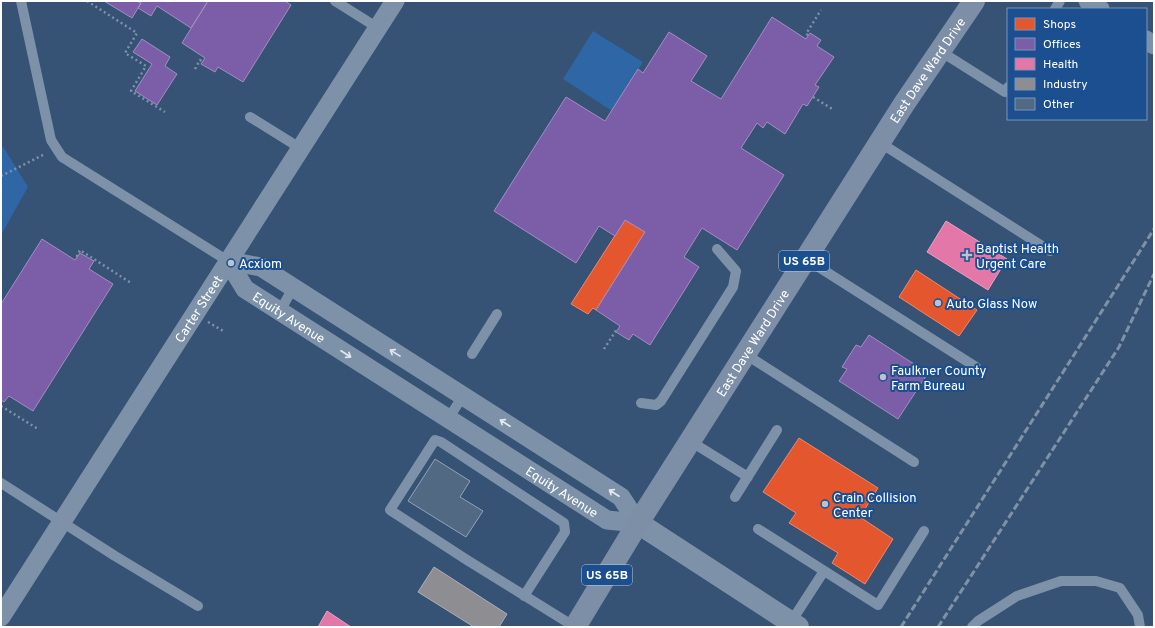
<svg xmlns="http://www.w3.org/2000/svg" width="1155" height="628" viewBox="0 0 1155 628" font-family="Overpass,sans-serif">
<rect width="100%" height="100%" fill="#365274"/>
<!-- green -->
<path fill="#2f66a5" d="M 593,31 L 643,62 L 612,111 L 563,79 Z
M 1,146 L 4,148 L 28,187 L 1,235 Z"/>
<!-- shops -->
<path fill="#e4572e" stroke="#ec896d" d="M 625,220 L 645,232 L 596,310 L 593,308 L 588,314 L 571,304 Z
M 916,270 L 977,310 L 959,336 L 899,297 Z
M 799,438 L 878,488 L 860,517 L 893,539 L 865,584 L 832,563 L 838,553 L 789,523 L 796,513 L 763,492 Z"/>
<!-- offices -->
<path fill="#7b5ea7" stroke="#a38ec1" d="M 104,1 L 137,1 L 141,3 L 132,18 Z
M 137,1 L 208,1 L 191,28 L 157,6 L 151,16 L 138,8 L 141,3 Z
M 208,1 L 285,1 L 291,5 L 243,82 L 218,67 L 215,72 L 201,64 L 205,58 L 182,43 Z
M 772,17 L 806,39 L 810,33 L 821,40 L 817,46 L 834,57 L 815,85 L 819,87 L 807,106 L 803,104 L 785,134 L 767,122 L 763,128 L 757,123 L 741,148 L 784,175 L 737,250 L 702,228 L 684,257 L 699,267 L 650,345 L 633,334 L 629,340 L 616,332 L 620,326 L 596,310 L 645,232 L 625,220 L 615,236 L 599,226 L 576,263 L 494,211 L 566,97 L 605,121 L 638,69 L 643,73 L 669,32 L 707,56 L 691,81 L 721,99 Z
M 142,39 L 170,57 L 165,66 L 177,74 L 157,105 L 135,91 L 152,64 L 133,52 Z
M 42,239 L 75,260 L 80,253 L 94,261 L 89,269 L 113,284 L 33,411 L 9,396 L 4,402 L 1,400 L 1,304 Z
M 869,335 L 928,373 L 898,419 L 839,381 L 847,369 L 842,367 L 856,345 L 861,347 Z"/>
<!-- health -->
<path fill="#e377a8" stroke="#eba0c2" d="M 946,221 L 1007,259 L 988,290 L 927,252 Z
M 327,611 L 351,627 L 318,627 Z"/>
<!-- industry -->
<path fill="#8d8d92" stroke="#afafb3" d="M 434,567 L 507,614 L 499,627 L 474,627 L 418,592 Z"/>
<!-- building -->
<path fill="#526984" stroke="#92a2b6" d="M 435,459 L 470,481 L 460,497 L 483,511 L 466,537 L 408,501 Z"/>
<g fill="none" stroke-linecap="round" stroke-linejoin="round">
<!-- path -->
<path stroke="#7d92a8" stroke-width="2.5" stroke-dasharray="2 3" stroke-linecap="butt" d="M 87,1 L 137,33 L 125,53 L 146,66 L 131,91 L 165,112
M 808,35 L 806,34 L 821,10
M 195,69 L 200,60 L 203,62
M 813,97 L 834,110
M 1,176 L 45,154
M 78,256 L 77,256 L 80,250 L 131,283
M 208,322 L 225,332
M 604,349 L 617,329 L 618,329
M 1,406 L 38,429"/>
<!-- service -->
<path stroke="#7d92a8" stroke-width="10" d="M 21,1 L 51,140 L 62,157 L 228,261
M 335,1 L 378,28
M 1055,9 L 1060,1
M 940,51 L 1005,92 L 1008,87
M 250,117 L 300,148
M 879,142 L 1050,251
M 806,259 L 976,367
M 280,311 L 293,288
M 472,354 L 497,314
M 745,354 L 914,462
M 641,403 L 656,405 L 661,401 L 733,287 L 736,271 L 717,249
M 448,419 L 463,396
M 690,441 L 748,477
M 1,483 L 115,556 L 198,606
M 735,497 L 777,430
M 758,529 L 878,605 L 924,531
M 524,596 L 565,532 L 564,523 L 441,442 L 435,440 L 390,510 L 467,560 L 575,627
M 791,622 L 824,571
M 972,627 L 978,621 L 1017,596 L 1061,581 L 1096,581 L 1120,588 L 1138,615 L 1140,627"/>
<!-- minor -->
<g stroke="#7d92a8" stroke-width="19">
<path d="M 1088,1 L 1100,9"/>
<path d="M 1146,40 L 1154,45"/>
<path id="s1" d="M 228,261 L 245,289 L 607,520 L 638,523"/>
<path d="M 228,261 L 261,267 L 621,497 L 638,523"/>
<path id="s2" d="M 1,617 L 395,1"/>
</g>
<!-- tertiary -->
<path stroke="#7d92a8" stroke-width="22" d="M 638,523 L 798,627"/>
<!-- primary -->
<path stroke="#7d8ea7" stroke-width="22" id="s3" d="M 575,627 L 638,523 L 904,104 L 974,1"/>
<!-- rail -->
<path stroke="#7e92a7" stroke-width="3" stroke-dasharray="7 3" stroke-linecap="butt" d="M 901,627 L 1154,229
M 938,627 L 1119,347 L 1154,274"/>
</g>
<!-- one-way arrows -->
<defs><path id="oneway-shaft" d="M-6 0H5M1.5-3L5.5 0L1.5 3" fill="none" stroke-width="1.6" stroke-linecap="round" stroke-linejoin="round"/></defs>
<g stroke="#e5e9ee">
<use href="#oneway-shaft" transform="translate(395 353) rotate(-148)"/>
<use href="#oneway-shaft" transform="translate(346 354) rotate(33)"/>
<use href="#oneway-shaft" transform="translate(505 423) rotate(-147)"/>
<use href="#oneway-shaft" transform="translate(614 493) rotate(-147)"/>
</g>
<!-- markers -->
<g fill="#b9c2ce" stroke="#1b4f8f" stroke-width="1.5">
<path d="M965 249h4v4h4v4h-4v4h-4v-4h-4v-4h4z"/>
<circle cx="231" cy="263" r="4"/>
<circle cx="938" cy="303" r="4"/>
<circle cx="883" cy="377" r="4"/>
<circle cx="825" cy="504" r="4"/>
</g>
<g text-anchor="middle" stroke-width="4" stroke-linejoin="round" paint-order="stroke">
<!-- shield labels -->
<g fill="#1b4f8f" stroke="#bbcadd" stroke-width="1">
<rect x="779" y="251" width="50" height="20" rx="3"/>
<rect x="582" y="565" width="50" height="20" rx="3"/>
</g>
<g font-size="12" font-weight="bold" fill="#fff">
<text x="804" y="265">US 65B</text>
<text x="607" y="579">US 65B</text>
</g>
<!-- street labels -->
<g font-size="13" fill="#fff" stroke="#1b4f8f">
<text dy="5" stroke="none"><textPath href="#s3" startOffset="659">East Dave Ward Drive</textPath></text>
<text dy="5" stroke="none"><textPath href="#s2" startOffset="366">Carter Street</textPath></text>
<text dy="5" stroke="none"><textPath href="#s1" startOffset="85">Equity Avenue</textPath></text>
<text dy="5" stroke="none"><textPath href="#s3" startOffset="335">East Dave Ward Drive</textPath></text>
<text dy="5" stroke="none"><textPath href="#s1" startOffset="409">Equity Avenue</textPath></text>
</g>
<!-- poi labels -->
<g font-size="13" fill="#fff" stroke="#1b4f8f" text-anchor="start">
<text x="976" y="253">Baptist Health<tspan x="976" dy="15">Urgent Care</tspan></text>
<text x="239" y="268">Acxiom</text>
<text x="946" y="308">Auto Glass Now</text>
<text x="891" y="375">Faulkner County<tspan x="891" dy="15">Farm Bureau</tspan></text>
<text x="833" y="502">Crain Collision<tspan x="833" dy="15">Center</tspan></text>
</g>
</g>
<!-- border -->
<rect width="1155" height="628" fill="none" stroke="#ffffff" stroke-width="4"/>
<!-- legend -->
<rect x="1007" y="8" width="140" height="112" fill="#1b4f8f" stroke="#7695bc"/>
<rect x="1015" y="18" width="20" height="12" fill="#e4572e" stroke="#7695bc"/>
<text x="1043" y="28" font-size="12" fill="#ffffff">Shops</text>
<rect x="1015" y="38" width="20" height="12" fill="#7b5ea7" stroke="#7695bc"/>
<text x="1043" y="48" font-size="12" fill="#ffffff">Offices</text>
<rect x="1015" y="58" width="20" height="12" fill="#e377a8" stroke="#7695bc"/>
<text x="1043" y="68" font-size="12" fill="#ffffff">Health</text>
<rect x="1015" y="78" width="20" height="12" fill="#8d8d92" stroke="#7695bc"/>
<text x="1043" y="88" font-size="12" fill="#ffffff">Industry</text>
<rect x="1015" y="98" width="20" height="12" fill="#526984" stroke="#7695bc"/>
<text x="1043" y="108" font-size="12" fill="#ffffff">Other</text>
</svg>
